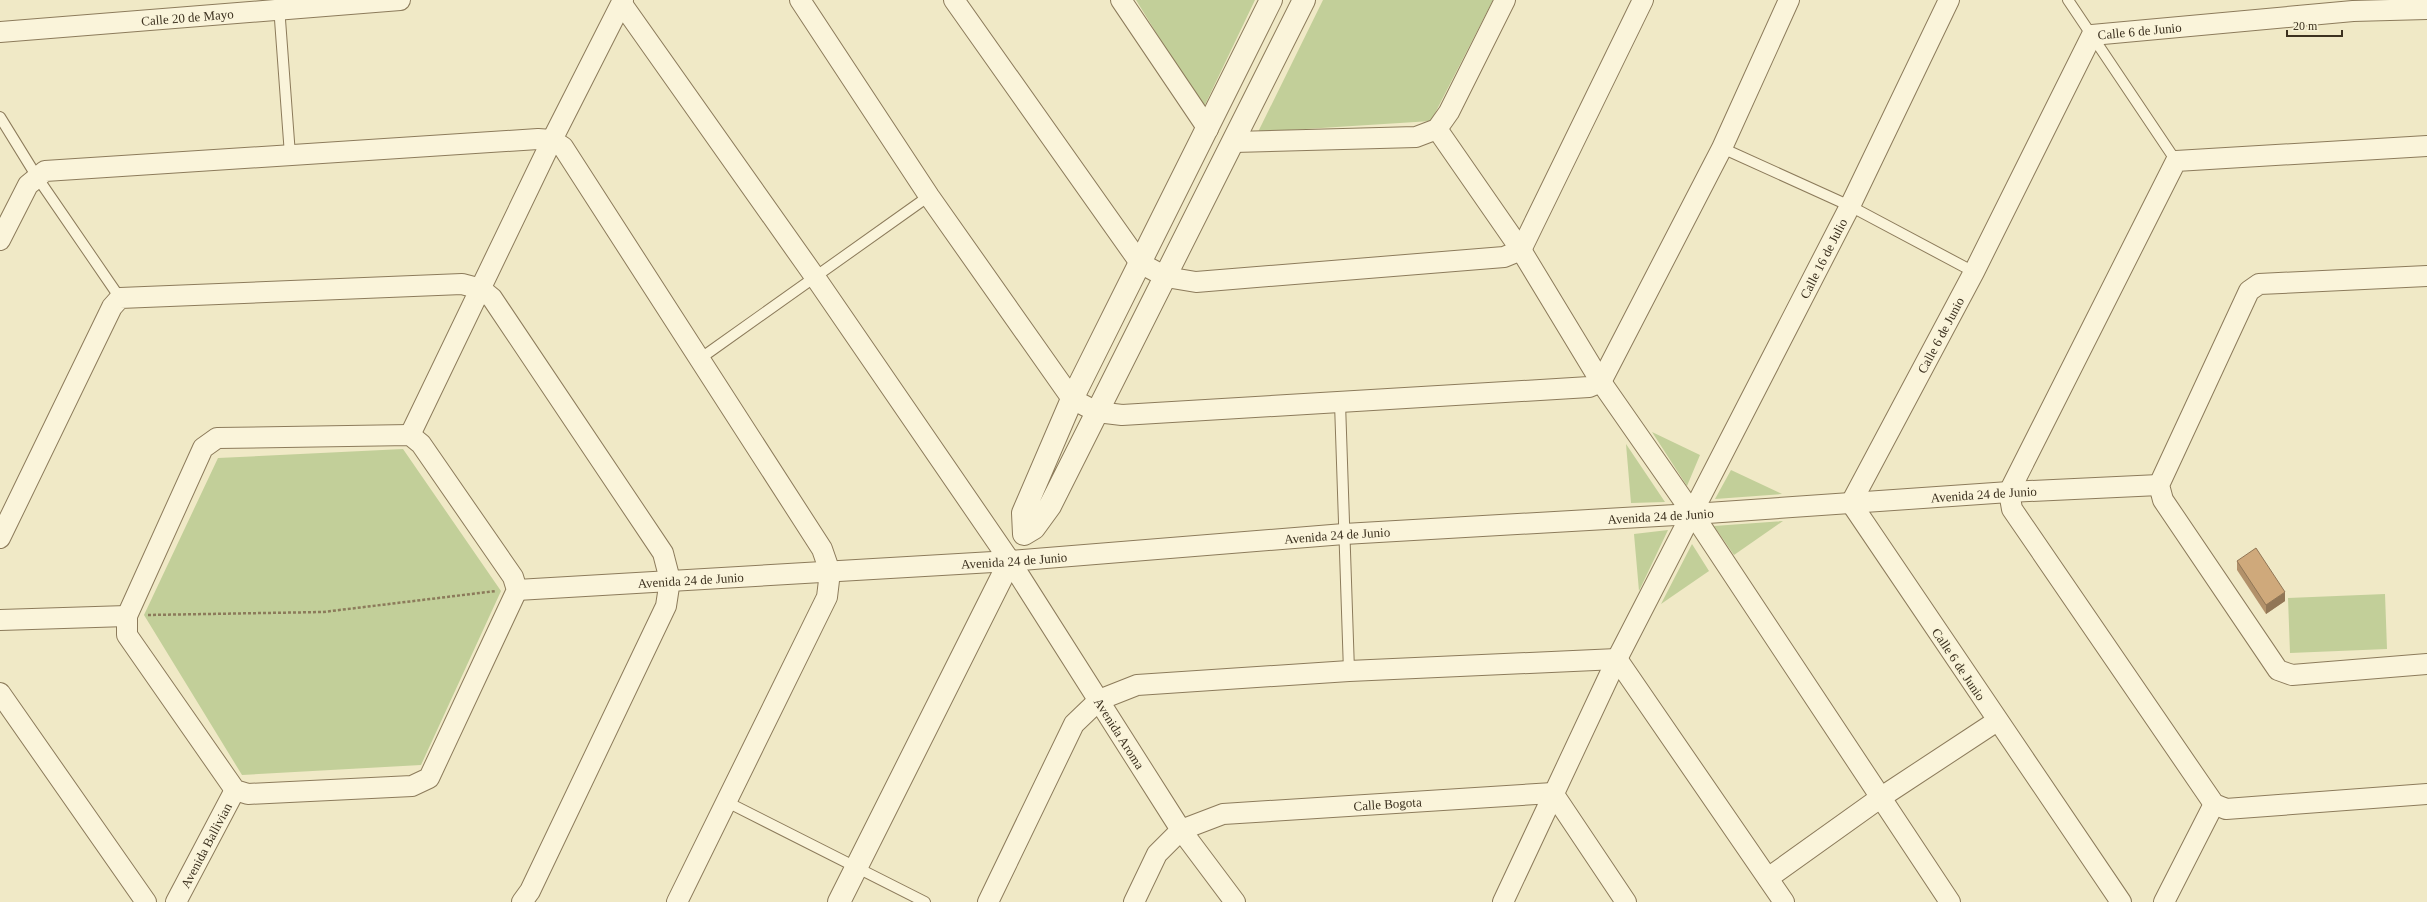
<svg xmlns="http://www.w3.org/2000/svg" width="2427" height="902" viewBox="0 0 2427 902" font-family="'Times New Roman',serif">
<rect width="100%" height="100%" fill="#f0e9c6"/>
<!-- green -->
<path fill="#c2cf99" d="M 1136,0 L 1255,0 L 1203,109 Z
M 1323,0 L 1493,0 L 1431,121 L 1258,132 Z
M 1652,432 L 1700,455 L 1687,486 Z
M 1626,444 L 1665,502 L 1631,503 Z
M 403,449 L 501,591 L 421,765 L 242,775 L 144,615 L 218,458 Z
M 1731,470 L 1782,494 L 1715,499 Z
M 1783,521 L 1734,555 L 1714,526 Z
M 1668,530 L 1639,591 L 1634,534 Z
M 1692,544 L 1709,571 L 1661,604 Z
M 2385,594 L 2387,649 L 2290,653 L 2288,598 Z"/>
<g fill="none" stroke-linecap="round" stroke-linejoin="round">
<!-- service casing -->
<g stroke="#8c7b5b" stroke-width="12">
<path id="service" d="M 2068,0 L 2176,161
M 279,6 L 290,155
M 0,117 L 37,177 L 120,298
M 1722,148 L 1850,206 L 1974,272
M 701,358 L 929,196
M 1340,403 L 1349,671
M 727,802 L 925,902"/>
</g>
<!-- minor casing -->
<g stroke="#8c7b5b" stroke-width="22">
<g id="minor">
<path d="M 800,0 L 929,196 L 1072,399 L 1097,412 L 1122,415 L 1589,387 L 1601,382 L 1722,148 L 1789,0"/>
<path d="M 954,0 L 1140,263 L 1166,277 L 1196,282 L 1504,257 L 1521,250 L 1643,0"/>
<path d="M 1121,0 L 1208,129"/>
<path id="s1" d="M 622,4 L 815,277 L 1010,561 L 1181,830 L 1235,902"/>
<path id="s2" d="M 0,32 L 400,0"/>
<path d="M 1437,129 L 1521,250 L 1601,382 L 1693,514 L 1950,902"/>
<path d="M 1234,142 L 1416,137 L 1437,129 L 1449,112 L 1505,0"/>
<path d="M 2427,146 L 2176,161 L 2009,492 L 2012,509 L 2214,804 L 2226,809 L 2427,794"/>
<path d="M 0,240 L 28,185 L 45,171 L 538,139 L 552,140 L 563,147 L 822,549 L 830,572 L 827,597 L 677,902"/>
<path d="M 2427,276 L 2259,284 L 2249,291 L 2159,485 L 2163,500 L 2278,670 L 2292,675 L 2427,664"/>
<path d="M 410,435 L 421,444 L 513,577 L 517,590 L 429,778 L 412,786 L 248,794 L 235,790 L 127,635 L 127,616 L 203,448 L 217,438 Z"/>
<path d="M 410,435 L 552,140 L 623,0"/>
<path d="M 0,538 L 112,307 L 120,298 L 462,284 L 481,289 L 492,298 L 663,553 L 670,580 L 666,606 L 530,891 L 522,902"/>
<path id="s3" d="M 517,590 L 1010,561 L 1344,534 L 1693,514 L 2009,492 L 2159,485"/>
<path d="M 0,620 L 127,616"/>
<path d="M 0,693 L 146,902"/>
<path d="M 1768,878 L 1880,798 L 1997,721"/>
<path id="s4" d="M 176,902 L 235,790"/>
<path d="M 988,902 L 1074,724 L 1099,700 L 1137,685 L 1349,671 L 1617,659 L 1784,902"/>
<path id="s5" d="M 1134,902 L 1157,854 L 1181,830 L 1223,814 L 1553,793 L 1626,902"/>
<path id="s6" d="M 1503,902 L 1617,659 L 1850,206 L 1949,0"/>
<path id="s7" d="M 2121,902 L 1851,503 L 1974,272 L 2092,35 L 2353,11 L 2427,9"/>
<path d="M 2164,902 L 2214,804"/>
</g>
</g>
<!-- tertiary casing -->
<g stroke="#8c7b5b" stroke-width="24">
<path id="tertiary" d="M 1271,0 L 1072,399 L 1023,513 L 1024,534 L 1034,528 L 1050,506 L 1304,0
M 839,902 L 1010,561"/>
</g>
<!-- path -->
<path stroke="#8c7b5b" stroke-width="2.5" stroke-dasharray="3 2" stroke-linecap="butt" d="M 148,615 L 323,612 L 496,591"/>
<!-- service -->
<use href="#service" stroke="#faf4da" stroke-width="10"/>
<!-- minor -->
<use href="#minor" stroke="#faf4da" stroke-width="20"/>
<!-- tertiary -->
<use href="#tertiary" stroke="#faf4da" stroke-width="22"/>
</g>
<!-- wall -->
<path fill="#b2916a" d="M 2237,561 L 2285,601 L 2266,614 L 2237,570 Z"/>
<!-- shaded-wall -->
<path fill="#917656" d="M 2285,592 L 2285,601 L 2266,614 L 2266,605 Z"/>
<!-- building -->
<path fill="#cfa97b" stroke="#917656" d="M 2256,548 L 2285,592 L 2266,605 L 2237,561 Z"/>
<g text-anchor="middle" stroke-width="3" stroke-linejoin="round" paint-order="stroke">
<!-- street labels -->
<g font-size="13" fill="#3c311f" stroke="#f7f2d6">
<text dy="5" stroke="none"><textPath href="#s2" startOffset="188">Calle 20 de Mayo</textPath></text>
<text dy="5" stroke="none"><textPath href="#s7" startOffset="1056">Calle 6 de Junio</textPath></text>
<text dy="5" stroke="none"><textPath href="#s6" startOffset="719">Calle 16 de Julio</textPath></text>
<text dy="5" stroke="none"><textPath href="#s7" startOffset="672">Calle 6 de Junio</textPath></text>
<text dy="5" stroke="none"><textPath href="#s3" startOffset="1470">Avenida 24 de Junio</textPath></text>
<text dy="5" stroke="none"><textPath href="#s3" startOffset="1146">Avenida 24 de Junio</textPath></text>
<text dy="5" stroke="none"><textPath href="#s3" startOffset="822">Avenida 24 de Junio</textPath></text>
<text dy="5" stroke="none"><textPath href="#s3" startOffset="498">Avenida 24 de Junio</textPath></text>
<text dy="5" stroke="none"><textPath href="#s3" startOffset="174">Avenida 24 de Junio</textPath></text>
<text transform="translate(1959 664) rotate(56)" y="5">Calle 6 de Junio</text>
<text dy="5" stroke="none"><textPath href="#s1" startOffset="883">Avenida Aroma</textPath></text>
<text dy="5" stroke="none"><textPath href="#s5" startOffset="297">Calle Bogota</textPath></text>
<text dy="5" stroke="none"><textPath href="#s4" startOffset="64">Avenida Ballivian</textPath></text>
</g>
</g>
<!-- scale -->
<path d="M2287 30v6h55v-6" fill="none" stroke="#3c311f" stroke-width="2"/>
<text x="2293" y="30" font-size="12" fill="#3c311f" stroke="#f7f2d6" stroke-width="3" paint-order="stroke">20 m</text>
</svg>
